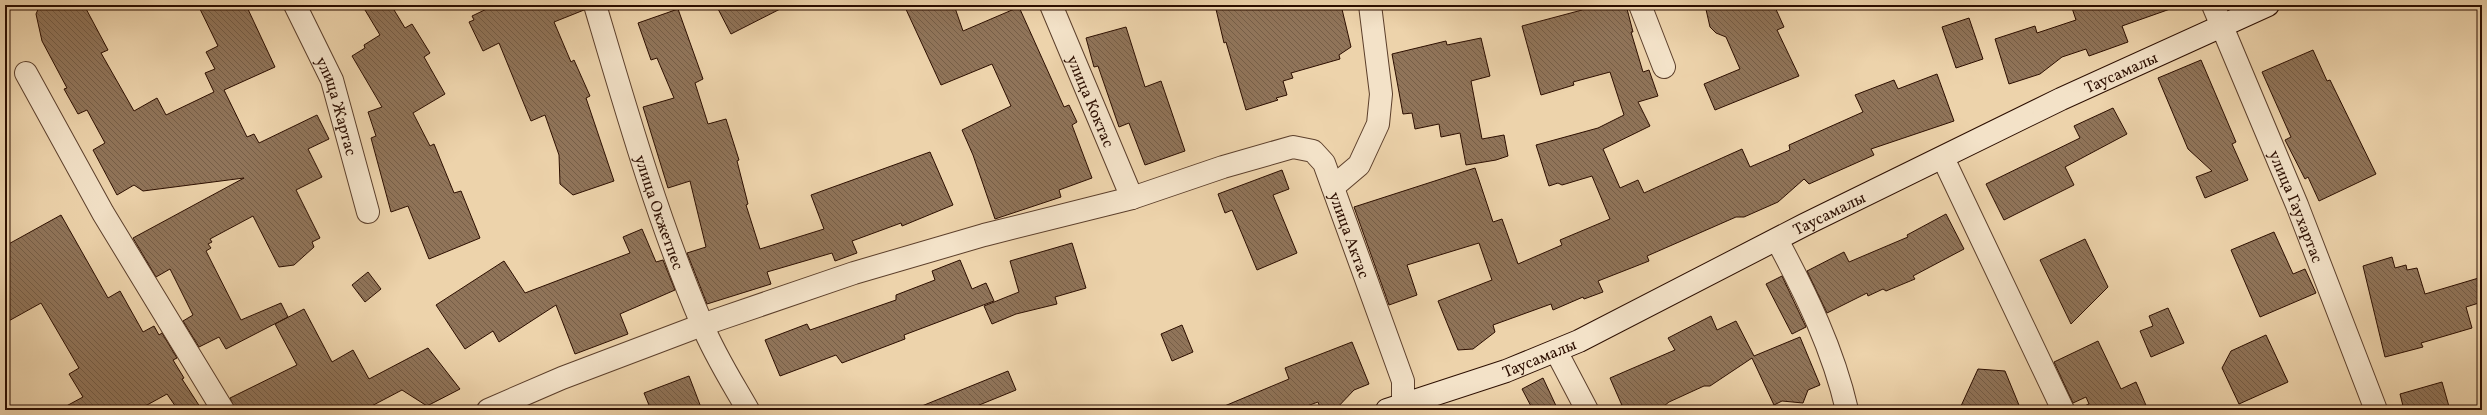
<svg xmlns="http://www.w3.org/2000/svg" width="2487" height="415" viewBox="0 0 2487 415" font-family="Vollkorn,serif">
<defs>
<pattern id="building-back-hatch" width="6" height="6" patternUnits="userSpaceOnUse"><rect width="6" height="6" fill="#907459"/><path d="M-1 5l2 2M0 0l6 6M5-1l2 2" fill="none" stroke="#765e47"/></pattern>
</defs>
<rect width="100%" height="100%" fill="#edd3ab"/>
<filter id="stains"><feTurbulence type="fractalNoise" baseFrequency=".005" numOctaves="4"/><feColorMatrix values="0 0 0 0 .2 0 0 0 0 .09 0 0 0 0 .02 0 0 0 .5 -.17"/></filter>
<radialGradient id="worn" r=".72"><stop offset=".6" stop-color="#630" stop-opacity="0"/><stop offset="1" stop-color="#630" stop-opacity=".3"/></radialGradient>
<!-- building -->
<path fill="url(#building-back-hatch)" stroke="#2c0e00" d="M 40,5 L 84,5 L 108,50 L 101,53 L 134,111 L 157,98 L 166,115 L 214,92 L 205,73 L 215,69 L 206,52 L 218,46 L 198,5 L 246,5 L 275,67 L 224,90 L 247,137 L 254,134 L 259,143 L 317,115 L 329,139 L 308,149 L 322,177 L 296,190 L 320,238 L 312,242 L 314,247 L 294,265 L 279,267 L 253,216 L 210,239 L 212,242 L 208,244 L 211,248 L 206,251 L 241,320 L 281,303 L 288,317 L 226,349 L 219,337 L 199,347 L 183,321 L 193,315 L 170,269 L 156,277 L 133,238 L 244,178 L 143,191 L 134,185 L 117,195 L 93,150 L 105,143 L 87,110 L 78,114 L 64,89 L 67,88 L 42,41 L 36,14 Z
M 362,5 L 391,5 L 405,28 L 412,24 L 430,53 L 424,57 L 445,94 L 413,113 L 430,146 L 434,144 L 454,193 L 461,191 L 480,238 L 429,259 L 408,206 L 391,212 L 371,138 L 376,136 L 368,112 L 382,107 L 352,56 L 365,48 L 364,45 L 380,35 Z
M 495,5 L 583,5 L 584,10 L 554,22 L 571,62 L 574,60 L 590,96 L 586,98 L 614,181 L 573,195 L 560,184 L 559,155 L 545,115 L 531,121 L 499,43 L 483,51 L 469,22 L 474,20 L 472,16 Z
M 716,5 L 788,5 L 731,34 Z
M 904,5 L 954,5 L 963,31 L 1019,7 L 1064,107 L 1069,105 L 1077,122 L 1072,125 L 1092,178 L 1059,190 L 1061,197 L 995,219 L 973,155 L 962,130 L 1011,106 L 992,64 L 941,85 Z
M 1215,5 L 1341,5 L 1351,47 L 1339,55 L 1340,59 L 1291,73 L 1293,78 L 1283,81 L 1287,95 L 1276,98 L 1278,100 L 1246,110 L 1226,42 L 1224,43 Z
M 1581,5 L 1626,5 L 1633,32 L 1631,32 L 1643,72 L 1649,70 L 1658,96 L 1638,102 L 1650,126 L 1603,149 L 1620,188 L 1638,180 L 1644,193 L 1742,149 L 1750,167 L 1790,150 L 1789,145 L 1863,112 L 1855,95 L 1894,80 L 1898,89 L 1937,74 L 1954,121 L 1871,149 L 1874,155 L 1809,184 L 1804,179 L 1778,202 L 1744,217 L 1736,217 L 1647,256 L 1649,261 L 1598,281 L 1603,292 L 1584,299 L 1583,297 L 1553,310 L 1551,304 L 1493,325 L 1495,332 L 1473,349 L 1458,350 L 1438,301 L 1492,280 L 1479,243 L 1407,265 L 1417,295 L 1389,305 L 1354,207 L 1475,168 L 1493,222 L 1502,219 L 1518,264 L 1562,245 L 1560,240 L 1610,219 L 1592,176 L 1562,185 L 1558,183 L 1549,186 L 1536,145 L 1598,128 L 1624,115 L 1610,72 L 1573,82 L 1574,85 L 1541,95 L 1522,26 L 1582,10 Z
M 1705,5 L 1774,5 L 1784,27 L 1777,30 L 1799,76 L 1715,110 L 1704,84 L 1740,69 L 1726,37 L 1716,33 L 1710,27 Z
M 2071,5 L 2172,5 L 2173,8 L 2122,26 L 2128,42 L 2089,56 L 2086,49 L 2062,57 L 2040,74 L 2009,84 L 1995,39 L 2035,26 L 2037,33 L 2076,20 Z
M 678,9 L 703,79 L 695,83 L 708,124 L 726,119 L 739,160 L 737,161 L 748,204 L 746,205 L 760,249 L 824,229 L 811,195 L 930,152 L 953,205 L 902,226 L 901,223 L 852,241 L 857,253 L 835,261 L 832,253 L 767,272 L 771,284 L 707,304 L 687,253 L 706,247 L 690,181 L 668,188 L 643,107 L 674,98 L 657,58 L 651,60 L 638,23 Z
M 1969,18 L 1983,59 L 1956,68 L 1942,27 Z
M 1126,27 L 1145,87 L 1161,81 L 1185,151 L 1145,165 L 1129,123 L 1119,127 L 1098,66 L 1094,67 L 1086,38 Z
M 1481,38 L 1490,76 L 1471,81 L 1482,139 L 1504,135 L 1508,156 L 1496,160 L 1466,165 L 1460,133 L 1441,137 L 1439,124 L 1415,129 L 1412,113 L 1403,114 L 1392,54 L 1446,41 L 1447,45 Z
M 2313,50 L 2327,81 L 2330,80 L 2376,174 L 2319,201 L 2308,177 L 2305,179 L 2285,140 L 2291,137 L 2262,72 Z
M 2201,60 L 2236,142 L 2232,144 L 2248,180 L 2205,198 L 2196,177 L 2212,171 L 2188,149 L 2158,78 Z
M 2113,108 L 2127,134 L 2065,167 L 2074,185 L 2004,220 L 1986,184 L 2080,138 L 2074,126 Z
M 1282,170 L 1289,189 L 1273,195 L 1297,253 L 1257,270 L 1232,210 L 1225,213 L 1218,194 Z
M 1946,214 L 1964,249 L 1913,276 L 1915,279 L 1886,291 L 1883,289 L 1868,296 L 1867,293 L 1827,313 L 1807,271 L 1844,252 L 1849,262 L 1908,237 L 1907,235 Z
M 61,215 L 108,298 L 120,291 L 143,332 L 154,326 L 159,335 L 162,333 L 177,358 L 173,360 L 184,378 L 182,379 L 202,410 L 178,410 L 167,394 L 138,410 L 59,410 L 83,397 L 69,374 L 79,368 L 41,303 L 5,323 L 5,246 Z
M 642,229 L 656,262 L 663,260 L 675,290 L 620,314 L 628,334 L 575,354 L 556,305 L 499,342 L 493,331 L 465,349 L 436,305 L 504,261 L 525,293 L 630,253 L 623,237 Z
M 2274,232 L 2293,274 L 2305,269 L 2316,293 L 2260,317 L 2231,250 Z
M 2085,239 L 2108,287 L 2071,324 L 2040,260 Z
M 1072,243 L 1086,288 L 1055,297 L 1057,304 L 1016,314 L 992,324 L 984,306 L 1019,292 L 1010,261 Z
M 2392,257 L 2395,268 L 2406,265 L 2407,270 L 2417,268 L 2425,294 L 2482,277 L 2482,302 L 2466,307 L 2472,328 L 2421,343 L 2423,347 L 2385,357 L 2363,266 Z
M 960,260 L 972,289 L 986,283 L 994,301 L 904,335 L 905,339 L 842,363 L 836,355 L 780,376 L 765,340 L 807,324 L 810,330 L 896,300 L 896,295 L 935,280 L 932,271 Z
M 368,272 L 381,289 L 365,302 L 352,285 Z
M 1782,276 L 1806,327 L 1792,334 L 1766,284 Z
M 2168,308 L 2184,343 L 2151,357 L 2140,331 L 2153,326 L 2149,316 Z
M 304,309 L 332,362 L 353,350 L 369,379 L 428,348 L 460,389 L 427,406 L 402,390 L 364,410 L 235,410 L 230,398 L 297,365 L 275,324 Z
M 1711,316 L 1717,330 L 1736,321 L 1754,356 L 1800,337 L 1820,385 L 1808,390 L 1803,403 L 1782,401 L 1774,405 L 1752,358 L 1710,386 L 1704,386 L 1669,402 L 1659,410 L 1624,410 L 1610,378 L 1675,350 L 1668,338 Z
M 1182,325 L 1193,352 L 1172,361 L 1161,334 Z
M 2266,335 L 2288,382 L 2239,404 L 2222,368 L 2231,351 Z
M 2098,341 L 2121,389 L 2136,382 L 2148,410 L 2075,410 L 2089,404 L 2086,397 L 2073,403 L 2054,362 Z
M 1352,342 L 1369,384 L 1354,390 L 1335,410 L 1321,410 L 1318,402 L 1296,410 L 1215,410 L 1289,379 L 1285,368 Z
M 1978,369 L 2005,371 L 2021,410 L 1952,410 L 1961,406 Z
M 1008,371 L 1016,390 L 967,410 L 912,410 Z
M 689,376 L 702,410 L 651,410 L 644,393 Z
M 1543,378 L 1558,410 L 1533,410 L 1522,389 Z
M 2442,382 L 2450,410 L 2404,410 L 2400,394 Z"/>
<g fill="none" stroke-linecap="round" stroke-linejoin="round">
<!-- street casing -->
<g stroke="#5c3f2b" stroke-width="24">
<g id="street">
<path id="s1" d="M 295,5 L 332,80 L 368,212"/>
<path id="s2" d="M 595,5 C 627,113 658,221 702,324 C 714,354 732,382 748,410"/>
<path id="s3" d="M 1051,5 L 1132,198"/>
<path d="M 1640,5 L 1664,67"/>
<path id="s4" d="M 2213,5 L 2297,205 L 2376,410"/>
<path d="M 26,73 L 103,213 L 223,410"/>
<path d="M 1943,158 L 2063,410"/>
<path d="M 1333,187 L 1359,165 L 1378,124 L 1381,94 L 1370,5"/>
<path d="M 1777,240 C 1806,294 1833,349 1847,410"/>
<path d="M 1556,351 L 1587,410"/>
<path id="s5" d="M 488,410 L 562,378 L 702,325 L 854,273 L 984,235 L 1132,198 L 1223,167 L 1293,147 L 1313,151 L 1324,163 L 1403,381 L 1403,404"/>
</g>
</g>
<!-- secondary casing -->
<g stroke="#2c0e00" stroke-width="24">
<g id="secondary">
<path id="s6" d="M 1387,410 L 1506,371 L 1579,341 L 1804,225 L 2061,99 L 2268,5"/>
</g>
</g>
<!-- street -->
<use href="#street" stroke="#f3e2c8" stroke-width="22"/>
<!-- secondary -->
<use href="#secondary" stroke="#f3e2c8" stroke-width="22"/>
</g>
<g text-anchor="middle" stroke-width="3" stroke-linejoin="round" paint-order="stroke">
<!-- street labels -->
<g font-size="16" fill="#2c0e00" stroke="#f3e2c8">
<text dy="6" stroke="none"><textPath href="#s6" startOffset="809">Таусамалы</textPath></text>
<text dy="6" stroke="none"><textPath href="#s3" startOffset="104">улица Коктас</textPath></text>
<text dy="6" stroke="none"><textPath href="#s1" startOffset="110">улица Жартас</textPath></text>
<text dy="6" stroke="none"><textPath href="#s4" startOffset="218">улица Гаухартас</textPath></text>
<text dy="6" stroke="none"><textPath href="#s2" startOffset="217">улица Окжетпес</textPath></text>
<text dy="6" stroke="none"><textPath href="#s6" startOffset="485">Таусамалы</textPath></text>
<text dy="6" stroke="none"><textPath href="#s5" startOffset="961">улица Актас</textPath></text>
<text dy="6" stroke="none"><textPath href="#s6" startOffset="161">Таусамалы</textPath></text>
</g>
</g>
<!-- margin -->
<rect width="2487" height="415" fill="none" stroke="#edd3ab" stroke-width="20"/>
<rect x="6" y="6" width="2475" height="403" fill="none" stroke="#2c0e00" stroke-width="2"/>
<rect x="10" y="10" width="2467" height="395" fill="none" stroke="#2c0e00"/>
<rect width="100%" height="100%" filter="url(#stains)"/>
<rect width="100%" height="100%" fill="url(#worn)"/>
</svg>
